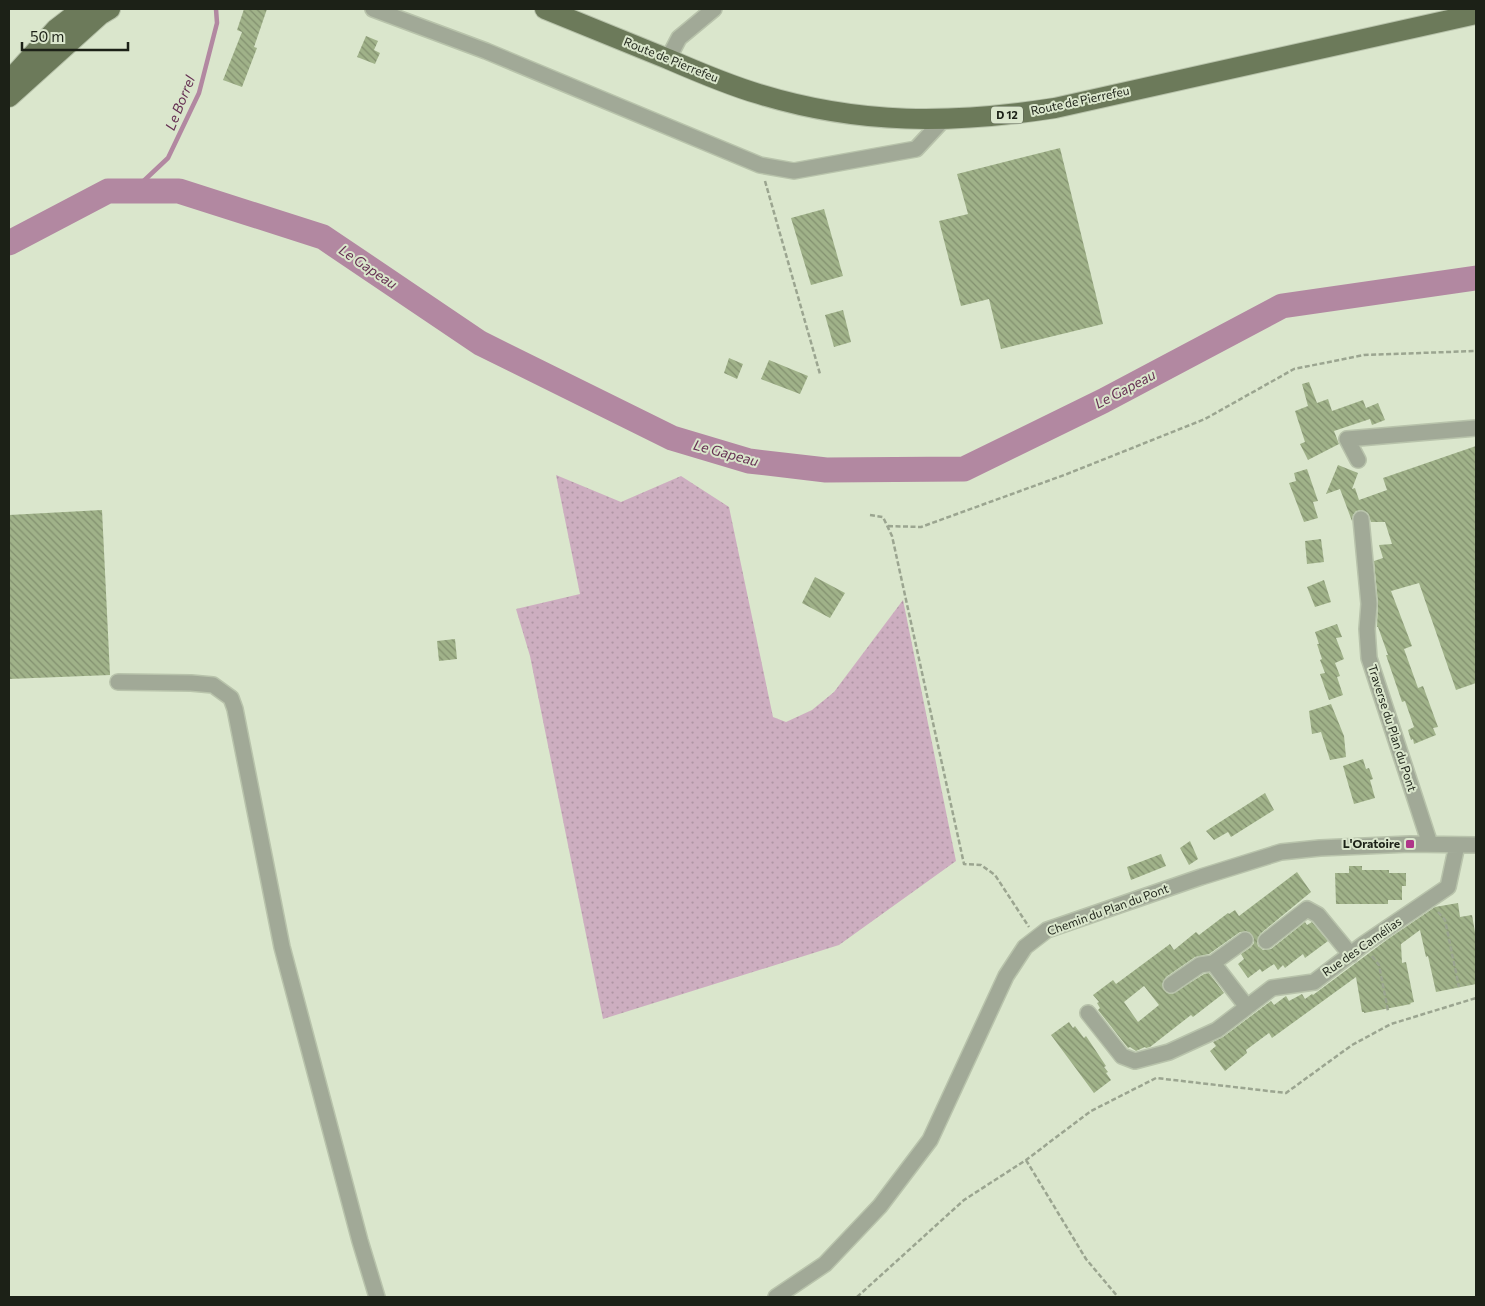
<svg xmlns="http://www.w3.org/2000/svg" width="1485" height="1306" viewBox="0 0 1485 1306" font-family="Commissioner,sans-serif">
<defs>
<pattern id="grass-dots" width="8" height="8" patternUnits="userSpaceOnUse" patternTransform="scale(1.25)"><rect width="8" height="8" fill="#cdaec0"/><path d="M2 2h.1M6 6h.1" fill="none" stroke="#af95a4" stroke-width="1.8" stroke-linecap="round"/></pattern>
<pattern id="building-back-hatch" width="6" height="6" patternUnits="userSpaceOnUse" patternTransform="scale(1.25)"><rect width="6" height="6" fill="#a0b289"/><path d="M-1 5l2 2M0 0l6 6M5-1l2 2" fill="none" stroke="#82906f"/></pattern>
</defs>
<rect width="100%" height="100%" fill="#dae6cc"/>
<!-- grass -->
<path fill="url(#grass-dots)" d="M 556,475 L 621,502 L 681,476 L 729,507 L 773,717 L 786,722 L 812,710 L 834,692 L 903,600 L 956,861 L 839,945 L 603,1019 L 530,656 L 516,609 L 580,594 Z"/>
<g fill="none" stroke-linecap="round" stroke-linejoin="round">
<!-- stream -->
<path stroke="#b288a1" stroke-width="4.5" d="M 133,191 L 168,158 L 199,93 L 217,23 L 216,9"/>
<!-- river -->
<path stroke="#b288a1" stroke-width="25" d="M 9,243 L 108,191 L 179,191 L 323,237 L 480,343 L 672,438 L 749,461 L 826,470 L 964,469 L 1103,401 L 1282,306 L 1476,278"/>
</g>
<!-- building -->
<path fill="url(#building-back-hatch)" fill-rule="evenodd" d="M 244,9 L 267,9 L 254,47 L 257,48 L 242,87 L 223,80 L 242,32 L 237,30 Z
M 366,36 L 378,41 L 374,50 L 380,53 L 375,64 L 357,57 Z
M 1060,148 L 1103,324 L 1001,349 L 989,299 L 961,306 L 939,221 L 968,214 L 957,174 Z
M 824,209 L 843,276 L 811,285 L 791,218 Z
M 843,310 L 851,342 L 834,347 L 825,315 Z
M 729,358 L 743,364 L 737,379 L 724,373 Z
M 769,360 L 808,376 L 800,394 L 761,379 Z
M 1309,382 L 1317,403 L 1328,399 L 1332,411 L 1363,400 L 1366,408 L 1378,403 L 1385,420 L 1372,425 L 1370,419 L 1334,431 L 1339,444 L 1308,460 L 1300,444 L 1305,442 L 1295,411 L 1308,406 L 1302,384 Z
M 1476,446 L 1476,683 L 1456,690 L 1419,583 L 1391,591 L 1412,646 L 1404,649 L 1418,688 L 1423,686 L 1438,727 L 1433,728 L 1436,735 L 1414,744 L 1413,739 L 1411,740 L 1408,730 L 1414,727 L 1405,701 L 1402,702 L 1386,655 L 1388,655 L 1378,627 L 1377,627 L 1378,603 L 1374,561 L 1383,558 L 1379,545 L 1392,544 L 1385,522 L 1371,522 L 1368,513 L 1361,510 L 1356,511 L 1353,515 L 1352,521 L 1340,489 L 1326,494 L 1338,465 L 1358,473 L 1352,489 L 1355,488 L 1359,500 L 1387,490 L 1383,478 Z
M 1307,469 L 1318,501 L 1313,502 L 1318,518 L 1304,522 L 1289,483 L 1296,481 L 1294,473 Z
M 102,510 L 110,675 L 9,679 L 9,515 Z
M 1321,539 L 1324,562 L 1307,564 L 1305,541 Z
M 815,577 L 845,593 L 830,618 L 802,603 Z
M 1324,580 L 1331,602 L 1315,607 L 1307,587 Z
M 1337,624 L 1342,637 L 1336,638 L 1344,659 L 1335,663 L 1340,676 L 1337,677 L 1343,695 L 1329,700 L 1320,674 L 1325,673 L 1320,660 L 1322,659 L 1317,644 L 1319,644 L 1315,632 Z
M 455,639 L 457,659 L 439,661 L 437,641 Z
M 1331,704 L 1344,736 L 1346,757 L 1330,760 L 1321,732 L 1312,734 L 1309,711 Z
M 1363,759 L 1366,769 L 1369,768 L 1373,779 L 1370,780 L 1375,798 L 1354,804 L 1343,766 Z
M 1265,793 L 1274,810 L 1231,837 L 1228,832 L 1214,840 L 1206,831 Z
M 1190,841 L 1198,859 L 1189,865 L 1180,848 Z
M 1161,854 L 1166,866 L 1131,880 L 1127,867 Z
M 1349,866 L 1362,866 L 1362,870 L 1389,870 L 1389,873 L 1406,873 L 1406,886 L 1402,886 L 1402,900 L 1388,900 L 1388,904 L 1336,904 L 1335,873 L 1349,873 Z
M 1297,872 L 1311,892 L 1260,934 L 1257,942 L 1258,946 L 1263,950 L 1271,949 L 1305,922 L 1307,925 L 1312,922 L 1328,941 L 1305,958 L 1303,954 L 1285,968 L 1283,965 L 1278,970 L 1274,964 L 1262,972 L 1260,969 L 1248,978 L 1238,964 L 1244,959 L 1241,954 L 1251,947 L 1254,943 L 1254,939 L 1249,932 L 1240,932 L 1209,954 L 1195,957 L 1166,977 L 1162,985 L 1167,993 L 1172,994 L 1204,974 L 1209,973 L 1224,993 L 1193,1017 L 1191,1015 L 1150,1047 L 1146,1048 L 1145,1047 L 1136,1051 L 1130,1047 L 1128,1048 L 1098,1010 L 1100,1008 L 1097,1003 L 1099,1002 L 1093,995 L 1113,980 L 1116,984 L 1170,944 L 1174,950 L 1196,932 L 1199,935 L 1228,913 L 1229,914 L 1235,910 L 1239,916 ZM 1144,986 L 1159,1005 L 1138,1022 L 1124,1002 Z
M 1458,903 L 1460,917 L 1472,915 L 1476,938 L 1476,984 L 1436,992 L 1428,956 L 1426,957 L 1420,930 L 1401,944 L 1402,963 L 1406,962 L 1414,1002 L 1410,1003 L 1411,1004 L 1364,1013 L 1364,1012 L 1362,1012 L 1356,977 L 1272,1038 L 1269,1033 L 1246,1050 L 1247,1053 L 1225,1071 L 1210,1051 L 1216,1046 L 1213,1042 L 1223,1037 L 1271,1001 L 1274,1005 L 1286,996 L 1289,1001 L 1302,994 L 1305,999 L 1312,994 L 1313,995 L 1388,939 L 1435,907 Z
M 1069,1022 L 1073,1028 L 1075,1026 L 1084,1038 L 1086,1036 L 1106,1066 L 1104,1067 L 1108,1072 L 1106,1073 L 1111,1080 L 1094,1093 L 1051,1035 Z"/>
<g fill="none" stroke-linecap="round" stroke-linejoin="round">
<!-- minor casing -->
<g stroke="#b8c3ab" stroke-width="18">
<path id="minor" d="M 373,9 L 486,51 L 760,165 L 794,171 L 916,149 L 943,120
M 668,59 L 679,38 L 714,9
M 1358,460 L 1347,439 L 1476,428
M 1361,519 L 1369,604 L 1367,629 L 1369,658 L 1430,844
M 118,682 L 191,683 L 213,685 L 231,698 L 235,709 L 282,947 L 360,1241 L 377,1297
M 1245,940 L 1213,963 L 1247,1007
M 1266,941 L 1307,909 L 1318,915 L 1351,955
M 1171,985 L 1200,965 L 1213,963
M 1088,1013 L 1122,1056 L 1135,1061 L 1169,1052 L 1217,1030 L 1272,988 L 1314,982 L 1364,944 L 1448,887 L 1457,845
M 776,1297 L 825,1264 L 880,1206 L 930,1140 L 1006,976 L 1025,947 L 1047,930 L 1201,877 L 1281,852 L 1320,848 L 1410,844 L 1476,845"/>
</g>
<!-- major casing -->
<g stroke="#b8c3ab" stroke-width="22">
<path id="major" d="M 545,9 C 586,26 627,42 668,59 C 698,72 728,85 759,94 C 860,125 952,124 1055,108 L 1476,14
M 9,81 L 56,29 L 82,9
M 9,97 L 100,15 L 110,9"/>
</g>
<!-- path -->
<path stroke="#9ba590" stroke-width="2.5" stroke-dasharray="5 2.5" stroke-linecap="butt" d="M 765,181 L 820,374
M 870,515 L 883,517 L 892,536 L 964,864 L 981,865 L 995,875 L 1029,927
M 888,526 L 921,527 L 1067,474 L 1205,419 L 1294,369 L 1364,355 L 1476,351
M 1438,912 L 1445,920 L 1459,987
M 1372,956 L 1379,965 L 1388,1011
M 1026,1160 L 1086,1259 L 1118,1297
M 857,1297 L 964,1200 L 1026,1160 L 1091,1111 L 1156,1078 L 1286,1093 L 1352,1045 L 1391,1024 L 1476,998"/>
<!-- minor -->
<use href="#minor" stroke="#a1a997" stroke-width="15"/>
<!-- major -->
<use href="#major" stroke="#6c7a5a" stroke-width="20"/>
</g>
<!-- markers -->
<rect fill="#af3589" stroke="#dae6cc" stroke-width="2" x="1405" y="839" width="10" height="10" rx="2.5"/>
<g text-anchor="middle" stroke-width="4" stroke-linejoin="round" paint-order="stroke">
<!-- shield labels -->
<rect fill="#dae6cc" stroke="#555c4d" stroke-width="1" x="991" y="106.5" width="32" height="17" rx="4"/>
<g font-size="11" font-weight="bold" fill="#1c2117">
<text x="1007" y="119">D 12</text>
</g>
<!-- street labels -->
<g font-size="12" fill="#1c2117" stroke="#dae6cc">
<text transform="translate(671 60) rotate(22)" y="4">Route de Pierrefeu</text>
<text transform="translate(1080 101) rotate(-12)" y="4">Route de Pierrefeu</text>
<text transform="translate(1392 728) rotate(72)" y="4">Traverse du Plan du Pont</text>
<text transform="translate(1108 910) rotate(-20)" y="4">Chemin du Plan du Pont</text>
<text transform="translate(1362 947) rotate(-35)" y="4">Rue des Camélias</text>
</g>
<!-- poi labels -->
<g font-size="12" font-weight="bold" fill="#1c2117" stroke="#dae6cc" text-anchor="end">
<text x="1400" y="848">L'Oratoire</text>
</g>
<!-- water labels -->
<g font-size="14" font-style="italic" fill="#663053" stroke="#dae6cc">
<text transform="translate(180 103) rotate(-68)" y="5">Le Borrel</text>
<text transform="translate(368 267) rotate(34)" y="5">Le Gapeau</text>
<text transform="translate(1125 389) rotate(-28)" y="5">Le Gapeau</text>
<text transform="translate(726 453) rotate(15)" y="5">Le Gapeau</text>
</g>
</g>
<!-- border -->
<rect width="1485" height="1306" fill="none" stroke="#1c2117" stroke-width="20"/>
<!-- scale -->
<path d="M22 42v8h106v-8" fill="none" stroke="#1c2117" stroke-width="2.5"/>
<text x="30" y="42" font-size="15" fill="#1c2117" stroke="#dae6cc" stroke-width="4" paint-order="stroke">50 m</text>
</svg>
